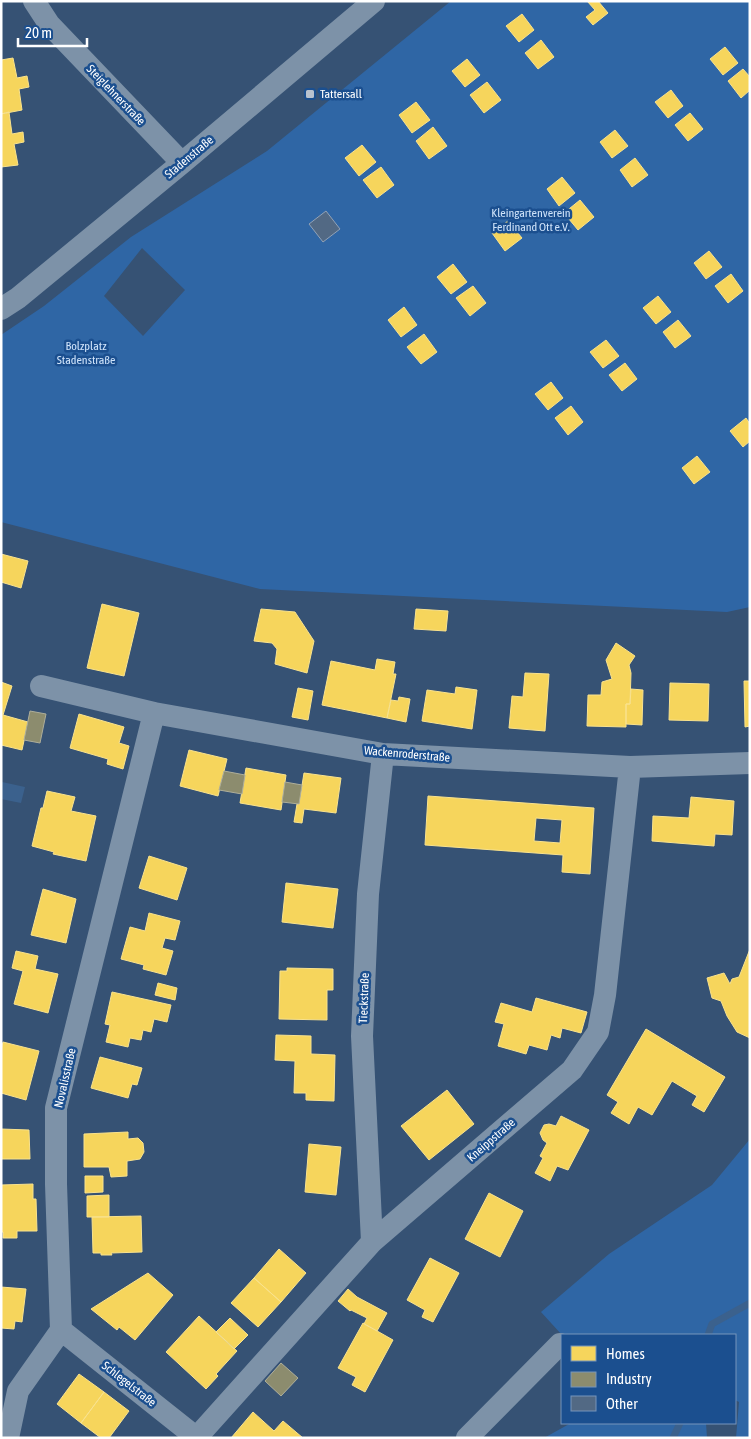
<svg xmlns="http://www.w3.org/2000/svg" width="751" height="1439" viewBox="0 0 751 1439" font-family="'Asap Condensed',sans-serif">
<rect width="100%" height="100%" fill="#365274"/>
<!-- green -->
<path fill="#2f66a5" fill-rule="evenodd" d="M 451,1 L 750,1 L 750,607 L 727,612 L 260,589 L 1,522 L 1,335 L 44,306 L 131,237 L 267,151 ZM 142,248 L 185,290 L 143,336 L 104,296 Z
M 750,1139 L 750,1438 L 736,1438 L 739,1402 L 735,1400 L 735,1335 L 562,1335 L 541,1312 L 609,1254 L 712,1185 Z
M 571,1423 L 706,1423 L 707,1438 L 544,1438 Z"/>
<!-- water -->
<path fill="#3b618d" d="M 2,782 L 25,787 L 21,803 L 1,799 Z"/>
<!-- homes -->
<path fill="#f6d55c" stroke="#f9e28d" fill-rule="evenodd" d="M 587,1 L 598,1 L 608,13 L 593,25 L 586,17 L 595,10 Z
M 522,14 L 534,30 L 519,42 L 506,26 Z
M 541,40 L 554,57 L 538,69 L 525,53 Z
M 725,47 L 738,63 L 723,75 L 710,59 Z
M 13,58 L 17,78 L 27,76 L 29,87 L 19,89 L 22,110 L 1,114 L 1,60 Z
M 467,59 L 480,75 L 465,87 L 452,71 Z
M 743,69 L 750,77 L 750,90 L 741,98 L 728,81 Z
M 487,82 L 501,100 L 484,113 L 470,95 Z
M 671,90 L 683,106 L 668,118 L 655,102 Z
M 416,102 L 430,120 L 412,133 L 399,115 Z
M 9,112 L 12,134 L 23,132 L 24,142 L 14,144 L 18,165 L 1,167 L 1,114 Z
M 690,113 L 703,129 L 688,141 L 675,125 Z
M 433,127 L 447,146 L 429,159 L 416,141 Z
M 615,130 L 628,146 L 612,158 L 600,142 Z
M 362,145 L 376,162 L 359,176 L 345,158 Z
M 635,158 L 648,175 L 632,187 L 620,170 Z
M 381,167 L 394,185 L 377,198 L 363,180 Z
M 562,177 L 575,193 L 559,206 L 547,189 Z
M 580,200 L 594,217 L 578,230 L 564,213 Z
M 508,221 L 522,238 L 505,251 L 492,233 Z
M 709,251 L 722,267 L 706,279 L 694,263 Z
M 453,264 L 467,282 L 451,294 L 437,277 Z
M 731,274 L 743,291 L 728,303 L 715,286 Z
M 473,286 L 486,303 L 470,316 L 456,298 Z
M 658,296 L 671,312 L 656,324 L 643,308 Z
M 404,307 L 417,325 L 401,337 L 388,320 Z
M 678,320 L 691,336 L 675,348 L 663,332 Z
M 424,334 L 437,352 L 421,364 L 407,347 Z
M 606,340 L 619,356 L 603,368 L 590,352 Z
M 625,363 L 637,379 L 622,391 L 609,375 Z
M 551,382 L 563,398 L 548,410 L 535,394 Z
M 571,406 L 583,422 L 568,435 L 555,418 Z
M 746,418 L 750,424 L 750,441 L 743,447 L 730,431 Z
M 697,456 L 710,472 L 694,484 L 682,468 Z
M 1,554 L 28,561 L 21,588 L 1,582 Z
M 102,604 L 139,613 L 124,676 L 87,668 Z
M 261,609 L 295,612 L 314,641 L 307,673 L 275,664 L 277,649 L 272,643 L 254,641 Z
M 416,609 L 448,611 L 446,631 L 414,629 Z
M 616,643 L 635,656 L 629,665 L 631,673 L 630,704 L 626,704 L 626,727 L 587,726 L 588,695 L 601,695 L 602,682 L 612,679 L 606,660 Z
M 377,659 L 395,662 L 393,674 L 396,674 L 387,718 L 322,705 L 331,661 L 375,670 Z
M 525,673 L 549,674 L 545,731 L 509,728 L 512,696 L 523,697 Z
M 744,681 L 750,681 L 750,726 L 745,727 Z
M 1,682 L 12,686 L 3,715 L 28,722 L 22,750 L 1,745 Z
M 670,683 L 709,684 L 708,721 L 669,720 Z
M 456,687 L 477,690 L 472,729 L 422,721 L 427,690 L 455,694 Z
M 298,688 L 313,691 L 308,720 L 292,717 Z
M 631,689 L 643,690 L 642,725 L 626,724 L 626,704 L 630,704 Z
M 399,697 L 410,699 L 406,722 L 387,718 L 391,700 L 398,701 Z
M 79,714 L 124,727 L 119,743 L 129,746 L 123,769 L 107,764 L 108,759 L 70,748 Z
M 189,750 L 227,759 L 218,796 L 180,786 Z
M 246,768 L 286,775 L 281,810 L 240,803 Z
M 304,773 L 341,778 L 336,813 L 304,809 L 302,823 L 294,822 L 297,804 L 299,804 Z
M 47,791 L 75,797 L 71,811 L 96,816 L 86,861 L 53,854 L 54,852 L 32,846 L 41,808 L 43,808 Z
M 428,796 L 594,808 L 590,874 L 562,872 L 563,855 L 425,845 ZM 536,818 L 562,820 L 560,843 L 534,841 Z
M 691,797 L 734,801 L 732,835 L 715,834 L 714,846 L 652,841 L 653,816 L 689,818 Z
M 149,856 L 187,868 L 177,900 L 139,888 Z
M 286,883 L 338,889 L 333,928 L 282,922 Z
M 43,889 L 76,899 L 66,943 L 31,935 Z
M 149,913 L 180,921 L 175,940 L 165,938 L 162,948 L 173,951 L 166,975 L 143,969 L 144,965 L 121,959 L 130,927 L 145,931 Z
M 750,949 L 750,1038 L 737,1032 L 727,1016 L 721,1001 L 712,998 L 707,978 L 724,973 L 730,984 L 732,979 L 739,977 Z
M 16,951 L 38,956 L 35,969 L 58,974 L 48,1013 L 14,1004 L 23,971 L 12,968 Z
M 287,968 L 333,969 L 333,990 L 327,990 L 327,1020 L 279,1019 L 280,971 L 287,971 Z
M 158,983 L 177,988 L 175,1000 L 155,995 Z
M 112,992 L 171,1005 L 167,1022 L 154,1019 L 151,1032 L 143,1030 L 141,1040 L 130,1038 L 128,1047 L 106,1042 L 110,1025 L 105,1024 Z
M 536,998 L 587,1012 L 581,1033 L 562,1028 L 560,1038 L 551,1035 L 547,1050 L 529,1045 L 526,1054 L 498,1046 L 504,1024 L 495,1022 L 501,1003 L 532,1012 Z
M 646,1029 L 725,1077 L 704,1112 L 692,1105 L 697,1096 L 672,1081 L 652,1115 L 638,1107 L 629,1124 L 611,1113 L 618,1102 L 607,1095 Z
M 276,1035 L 311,1036 L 311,1054 L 335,1055 L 334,1101 L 306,1100 L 306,1093 L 294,1093 L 295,1061 L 275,1060 Z
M 3,1042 L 39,1051 L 26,1100 L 1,1093 L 1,1050 Z
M 100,1057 L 142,1068 L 137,1085 L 132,1084 L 128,1098 L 91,1088 Z
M 447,1090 L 474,1124 L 429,1160 L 401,1126 Z
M 561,1116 L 589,1130 L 568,1170 L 557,1166 L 550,1181 L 535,1173 L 543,1158 L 540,1156 L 547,1143 L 543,1140 L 540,1133 L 544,1125 L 549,1124 L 556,1126 Z
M 1,1129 L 29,1130 L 30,1159 L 1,1159 Z
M 128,1132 L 128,1139 L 138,1138 L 143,1143 L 144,1152 L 140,1159 L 127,1161 L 127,1176 L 111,1177 L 109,1167 L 84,1167 L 84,1134 Z
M 309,1144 L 341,1147 L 336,1195 L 305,1192 Z
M 85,1176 L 103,1176 L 103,1192 L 85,1193 Z
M 33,1184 L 33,1199 L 36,1199 L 37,1231 L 17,1231 L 17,1238 L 3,1238 L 3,1232 L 1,1232 L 1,1185 Z
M 489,1193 L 523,1211 L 500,1257 L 465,1239 Z
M 109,1195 L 109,1217 L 87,1217 L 87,1196 Z
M 141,1216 L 142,1252 L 111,1253 L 112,1255 L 101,1255 L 101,1253 L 93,1253 L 92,1217 Z
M 279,1249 L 306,1273 L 281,1302 L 254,1278 Z
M 430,1258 L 459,1273 L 433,1322 L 422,1317 L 425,1310 L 407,1300 Z
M 148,1273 L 173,1295 L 135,1340 L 119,1327 L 117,1330 L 91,1309 Z
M 254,1278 L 281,1302 L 258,1327 L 231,1303 Z
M 1,1287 L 26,1289 L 22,1322 L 15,1321 L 14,1329 L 1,1328 Z
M 348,1289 L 357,1297 L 387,1313 L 377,1331 L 364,1324 L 367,1318 L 351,1310 L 350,1311 L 338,1301 Z
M 199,1316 L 237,1351 L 216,1374 L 218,1376 L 206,1389 L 166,1352 Z
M 230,1318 L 248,1335 L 234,1349 L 216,1332 Z
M 363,1323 L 393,1340 L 365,1392 L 352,1385 L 356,1377 L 338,1368 Z
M 79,1374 L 104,1392 L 81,1423 L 57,1404 Z
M 104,1392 L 129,1411 L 109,1438 L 101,1438 L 81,1423 Z
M 253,1412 L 274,1431 L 283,1421 L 303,1438 L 231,1438 Z"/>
<!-- industry -->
<path fill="#8c8c6e" stroke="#aeae9a" d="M 30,711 L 46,714 L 40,743 L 24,740 Z
M 224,771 L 245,775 L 242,794 L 219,790 Z
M 285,782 L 302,785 L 299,804 L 282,802 Z
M 281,1363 L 298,1378 L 281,1396 L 265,1381 Z"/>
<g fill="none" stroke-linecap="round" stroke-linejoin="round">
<!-- stream -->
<path stroke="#3b618d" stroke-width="7" d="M 708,1335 L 712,1324 L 750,1303
M 673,1438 L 680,1423"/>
</g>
<!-- building -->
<path fill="#526984" stroke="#92a2b6" d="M 326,211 L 340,229 L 323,242 L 309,224 Z"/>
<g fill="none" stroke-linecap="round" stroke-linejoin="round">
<!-- minor -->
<path stroke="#7d92a8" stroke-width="22" d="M 34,1 L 49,24 L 182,163
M 1,309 L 18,298 L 182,163 L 374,1
M 41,686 L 154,713 L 383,754 L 630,767 L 750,763
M 372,1242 L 362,1036 L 368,894 L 383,754
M 61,1330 L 197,1438
M 197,1437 L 372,1242 L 572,1070 L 598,1032 L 605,995 L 630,767
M 8,1438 L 18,1391 L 61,1330 L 56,1184 L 56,1108 L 154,713
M 467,1438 L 560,1344"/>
</g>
<!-- markers -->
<rect fill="#b9c2ce" stroke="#1b4f8f" stroke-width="2" x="305" y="89" width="10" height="10" rx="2.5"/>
<g text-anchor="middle" stroke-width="5" stroke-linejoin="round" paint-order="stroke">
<!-- poi labels -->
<g font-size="12" fill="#fff" stroke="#1b4f8f" text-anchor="start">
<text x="320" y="98">Tattersall</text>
</g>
<!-- street labels -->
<g font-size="12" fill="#fff" stroke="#1b4f8f">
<text transform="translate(116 95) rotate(46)" y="4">Steiglehnerstraße</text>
<text transform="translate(189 157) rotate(-40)" y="4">Stadenstraße</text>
<text transform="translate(407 754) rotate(5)" y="4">Wackenroderstraße</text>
<text transform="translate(364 998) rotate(-88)" y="4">Tieckstraße</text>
<text transform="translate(65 1078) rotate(-77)" y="4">Novalisstraße</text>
<text transform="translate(491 1140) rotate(-41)" y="4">Kneippstraße</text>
<text transform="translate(129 1384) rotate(38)" y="4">Schlegelstraße</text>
</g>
<!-- park labels -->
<g font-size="12" fill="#cfe3fa" stroke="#1b4f8f">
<text x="531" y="217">Kleingartenverein<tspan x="531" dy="14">Ferdinand Ott e.V.</tspan></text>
<text x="86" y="350">Bolzplatz<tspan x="86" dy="14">Stadenstraße</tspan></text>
</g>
</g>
<!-- border -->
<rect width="751" height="1439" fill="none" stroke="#ffffff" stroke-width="5"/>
<!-- legend -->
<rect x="561" y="1334" width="175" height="90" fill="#1b4f8f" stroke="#7695bc"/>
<rect x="571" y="1346" width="25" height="15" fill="#f6d55c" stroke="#7695bc"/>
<text x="606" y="1359" font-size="15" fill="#ffffff">Homes</text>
<rect x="571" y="1372" width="25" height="15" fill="#8c8c6e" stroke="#7695bc"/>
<text x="606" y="1384" font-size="15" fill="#ffffff">Industry</text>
<rect x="571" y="1396" width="25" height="15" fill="#526984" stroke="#7695bc"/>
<text x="606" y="1409" font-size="15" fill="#ffffff">Other</text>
<!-- scale -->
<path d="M18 38v8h69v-8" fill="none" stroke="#ffffff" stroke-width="2.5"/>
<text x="25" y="38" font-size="15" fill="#ffffff" stroke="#1b4f8f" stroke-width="4" paint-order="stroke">20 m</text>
</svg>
